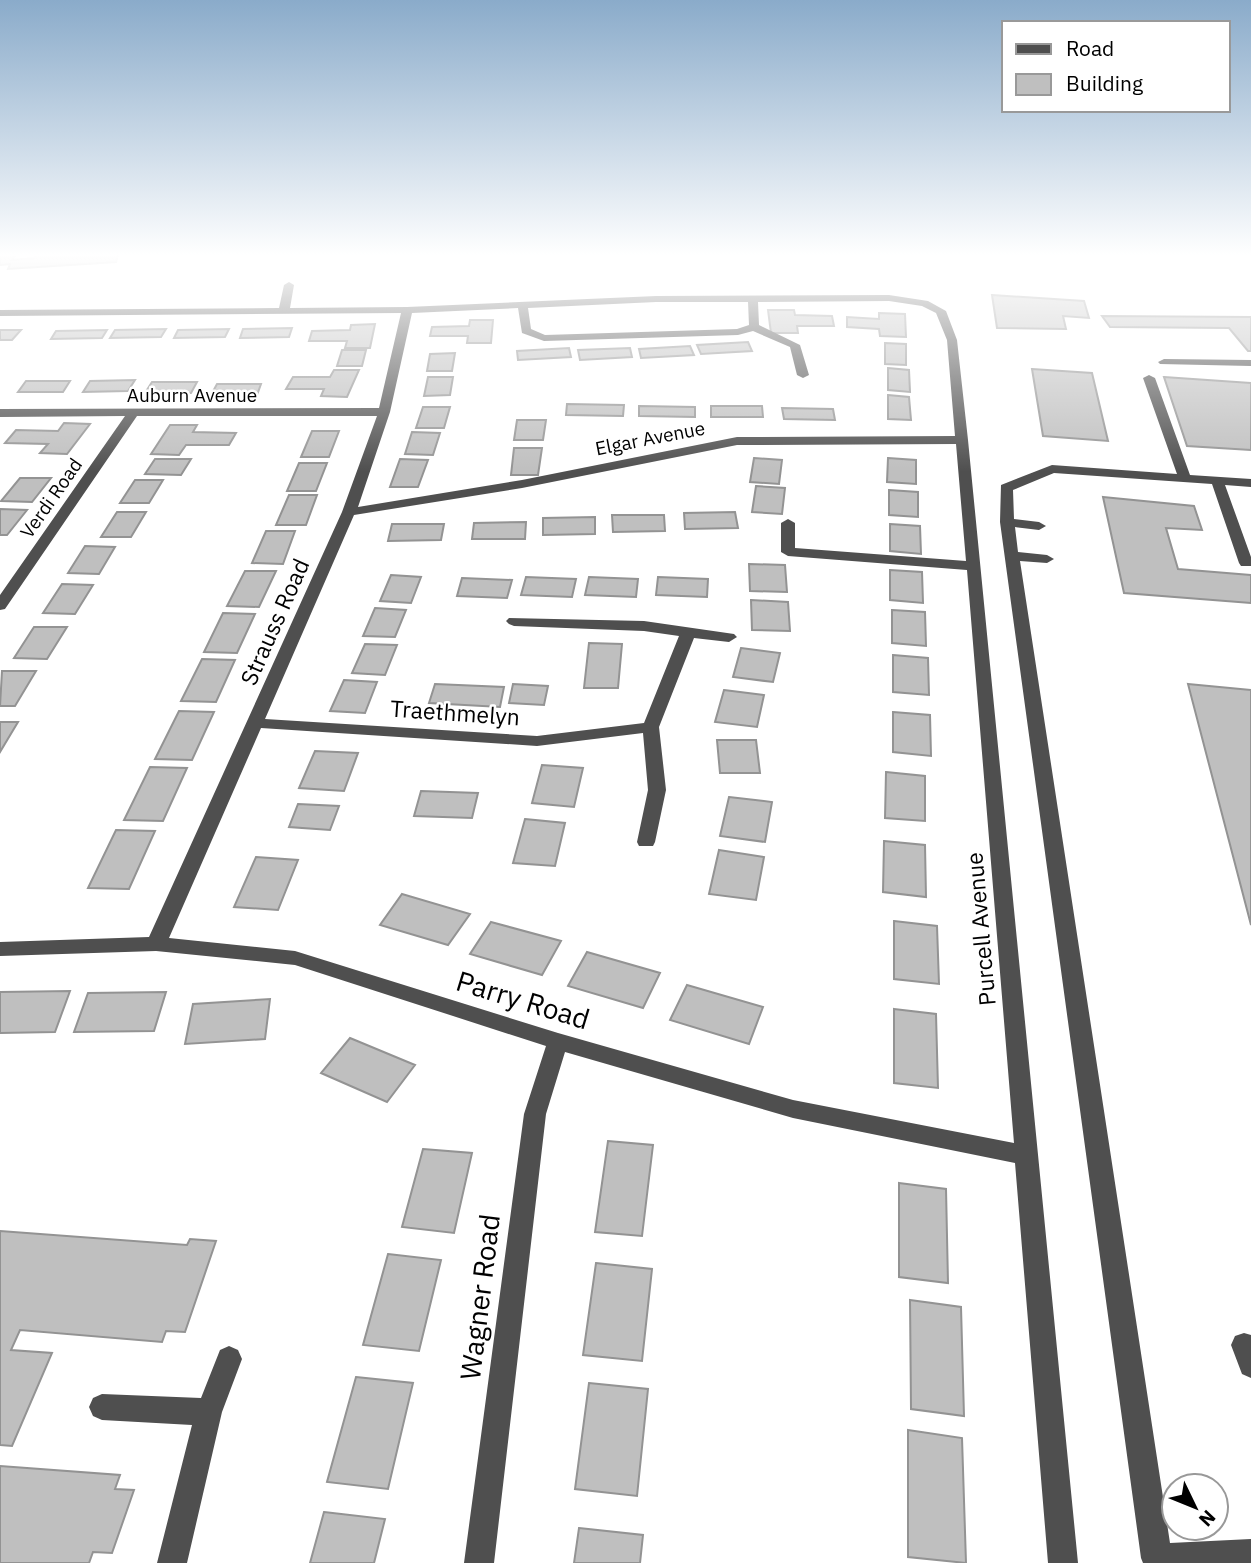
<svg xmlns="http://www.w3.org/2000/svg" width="1251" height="1563" viewBox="0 0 1251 1563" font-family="'IBM Plex Sans',sans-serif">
<rect width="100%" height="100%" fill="#fff"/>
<!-- building -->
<path fill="#bfbfbf" stroke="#939393" stroke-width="2" d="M 0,253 L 17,253 L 12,260 L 34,258 L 36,253 L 118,254 L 116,262 L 8,269 L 10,264 L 0,265 Z
M 992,295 L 1084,301 L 1089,318 L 1063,316 L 1066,329 L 997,328 Z
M 768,310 L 794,310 L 795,315 L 832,316 L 834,326 L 797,326 L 798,333 L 771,333 Z
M 879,313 L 905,314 L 906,337 L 880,336 L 879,329 L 847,327 L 847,317 L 879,319 Z
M 1102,316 L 1251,317 L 1251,351 L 1248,351 L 1229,328 L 1110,327 Z
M 470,320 L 493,320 L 491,343 L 467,343 L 468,336 L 430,336 L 432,327 L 469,326 Z
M 375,324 L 370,348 L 345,348 L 347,341 L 309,341 L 312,331 L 350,330 L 351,325 Z
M 292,328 L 289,337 L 240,338 L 243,329 Z
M 166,329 L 161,337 L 110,338 L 115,330 Z
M 229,329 L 225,337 L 174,338 L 178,330 Z
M 0,330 L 21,330 L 12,340 L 0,340 Z
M 107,330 L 102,338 L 51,339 L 56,331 Z
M 748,342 L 752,351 L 701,354 L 697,345 Z
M 885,343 L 906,344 L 906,365 L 885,364 Z
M 690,346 L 694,355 L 641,358 L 639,349 Z
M 569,348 L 571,357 L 518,360 L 517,351 Z
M 630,348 L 632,357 L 580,360 L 578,350 Z
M 342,350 L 366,350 L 362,366 L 337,366 Z
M 455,353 L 452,371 L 427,371 L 430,354 Z
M 888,368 L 909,370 L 910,392 L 888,390 Z
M 1032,369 L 1092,373 L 1108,441 L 1043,436 Z
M 334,370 L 359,370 L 347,397 L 321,396 L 324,389 L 286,389 L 293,377 L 330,377 Z
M 428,377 L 453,377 L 450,395 L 424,396 Z
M 1164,377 L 1251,383 L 1251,450 L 1187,446 Z
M 135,380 L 128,391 L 83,392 L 90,381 Z
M 26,381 L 70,381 L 63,392 L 18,392 Z
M 152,382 L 197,382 L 191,393 L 145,393 Z
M 217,384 L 261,384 L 257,395 L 211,395 Z
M 888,395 L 909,397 L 911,420 L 888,419 Z
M 567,404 L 624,405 L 623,416 L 566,415 Z
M 639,406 L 695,407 L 695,417 L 639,416 Z
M 711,406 L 762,406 L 763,417 L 711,417 Z
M 423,407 L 450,407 L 444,428 L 416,428 Z
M 782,408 L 833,409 L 835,420 L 784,419 Z
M 517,420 L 546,420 L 543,440 L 514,440 Z
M 64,423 L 90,424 L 67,454 L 40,453 L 48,444 L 5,443 L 16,430 L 58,431 Z
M 170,425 L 197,425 L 193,432 L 236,433 L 229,445 L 186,445 L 179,455 L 151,454 Z
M 312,431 L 339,431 L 329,457 L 301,457 Z
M 412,432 L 440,433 L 433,455 L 405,454 Z
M 514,448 L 542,448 L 538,475 L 511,475 Z
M 754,458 L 782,460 L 779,484 L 750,482 Z
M 888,458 L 916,460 L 916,484 L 887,482 Z
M 155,459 L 191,459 L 181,475 L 145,474 Z
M 400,459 L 428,460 L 418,487 L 390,487 Z
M 299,463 L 327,463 L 316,491 L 287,491 Z
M 20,478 L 51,478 L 32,502 L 1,501 Z
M 135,480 L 163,480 L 149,503 L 120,503 Z
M 756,486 L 785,488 L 782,514 L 752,512 Z
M 889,490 L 918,492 L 918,517 L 889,515 Z
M 289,495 L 317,495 L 306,525 L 276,525 Z
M 1103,497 L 1194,506 L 1202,530 L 1166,528 L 1178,569 L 1251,575 L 1251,603 L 1124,593 Z
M 0,509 L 27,510 L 7,535 L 0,535 Z
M 117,512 L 146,512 L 131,537 L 101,537 Z
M 735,512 L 738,528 L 685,529 L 684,513 Z
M 612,515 L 664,515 L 665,531 L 613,532 Z
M 595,517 L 595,534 L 543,535 L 543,518 Z
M 526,522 L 525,539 L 472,539 L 474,523 Z
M 392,524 L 444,524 L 441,540 L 388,541 Z
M 890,524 L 920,526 L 921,554 L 890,551 Z
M 266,531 L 295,531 L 283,564 L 252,563 Z
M 85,546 L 115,547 L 99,574 L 68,573 Z
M 749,564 L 785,565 L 787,592 L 750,591 Z
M 890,570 L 922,572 L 923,603 L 890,600 Z
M 245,571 L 276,571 L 259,607 L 227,606 Z
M 391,575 L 421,577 L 411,603 L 380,601 Z
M 526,577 L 576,579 L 572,597 L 521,595 Z
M 589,577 L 638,579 L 636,597 L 585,595 Z
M 658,577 L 708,579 L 707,597 L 656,595 Z
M 462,578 L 512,580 L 507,598 L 457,596 Z
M 62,584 L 93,585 L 75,614 L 43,613 Z
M 751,600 L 788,602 L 790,631 L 752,630 Z
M 375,608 L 406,610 L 395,637 L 363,636 Z
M 892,610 L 925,612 L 926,646 L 892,643 Z
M 223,613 L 255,614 L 237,653 L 204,652 Z
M 34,627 L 67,627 L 47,659 L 14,658 Z
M 589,643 L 622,644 L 618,688 L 584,688 Z
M 365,644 L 397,645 L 385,675 L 352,673 Z
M 741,648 L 780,653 L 773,682 L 733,677 Z
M 893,655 L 928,658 L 929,695 L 893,692 Z
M 202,659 L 235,660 L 216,702 L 181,701 Z
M 2,671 L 36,671 L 15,706 L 0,706 Z
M 344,680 L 377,682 L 365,713 L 330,711 Z
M 435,684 L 504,687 L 500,707 L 429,703 Z
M 513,684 L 548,686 L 544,705 L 509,703 Z
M 1188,684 L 1251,690 L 1251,925 Z
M 724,690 L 764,695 L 757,727 L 715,722 Z
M 179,711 L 214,712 L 192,760 L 155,759 Z
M 893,712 L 930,715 L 931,756 L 893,752 Z
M 0,722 L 18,722 L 0,752 Z
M 717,740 L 756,740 L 760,773 L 720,773 Z
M 315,751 L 358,753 L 344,791 L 299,788 Z
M 542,765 L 583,768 L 574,807 L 532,803 Z
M 150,767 L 187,768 L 163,821 L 124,820 Z
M 886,772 L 925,776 L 925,821 L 885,818 Z
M 421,791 L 478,793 L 472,818 L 414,816 Z
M 729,797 L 772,802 L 765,842 L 720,836 Z
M 298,804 L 339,806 L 330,830 L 289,827 Z
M 525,819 L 565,823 L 555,866 L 513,863 Z
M 116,830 L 155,831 L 129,889 L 88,888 Z
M 884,841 L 925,845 L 926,897 L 883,892 Z
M 719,850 L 764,857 L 756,900 L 709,894 Z
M 256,857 L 298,860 L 278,910 L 234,907 Z
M 402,894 L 470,914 L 448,945 L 380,925 Z
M 894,921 L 937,926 L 939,984 L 894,979 Z
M 491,922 L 561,941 L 542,975 L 470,954 Z
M 587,952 L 660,973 L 643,1008 L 568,986 Z
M 687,985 L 763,1007 L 749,1044 L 670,1020 Z
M 70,991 L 55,1032 L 0,1033 L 0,992 Z
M 166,992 L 154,1031 L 74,1032 L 88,993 Z
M 270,999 L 265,1039 L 185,1044 L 193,1004 Z
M 894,1009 L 936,1014 L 938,1088 L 894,1083 Z
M 350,1038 L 415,1065 L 387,1102 L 321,1073 Z
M 608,1141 L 653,1145 L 642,1236 L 595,1232 Z
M 423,1149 L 472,1153 L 454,1233 L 402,1227 Z
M 899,1183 L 946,1189 L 948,1283 L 899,1277 Z
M 0,1231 L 187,1245 L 190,1239 L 216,1241 L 185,1332 L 166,1331 L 162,1342 L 20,1330 L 11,1350 L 52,1353 L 12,1446 L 0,1445 Z
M 388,1254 L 441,1260 L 419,1351 L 363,1345 Z
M 596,1263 L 652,1269 L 642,1361 L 583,1355 Z
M 910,1300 L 961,1307 L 964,1416 L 911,1409 Z
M 356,1377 L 413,1383 L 388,1489 L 327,1482 Z
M 589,1383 L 648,1389 L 637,1496 L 575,1489 Z
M 908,1430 L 962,1438 L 966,1563 L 908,1557 Z
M 0,1466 L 120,1475 L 115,1489 L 134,1490 L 112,1553 L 93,1552 L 89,1563 L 0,1563 Z
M 324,1512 L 385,1519 L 374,1563 L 310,1563 Z
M 579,1528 L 643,1535 L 640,1563 L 574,1563 Z"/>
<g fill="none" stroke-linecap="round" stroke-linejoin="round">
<!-- minor -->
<path fill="#4f4f4f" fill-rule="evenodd" d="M 289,282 L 294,285 L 290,308 L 407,307 L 656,296 L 889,295 L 928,301 L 946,311 L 957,340 L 968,440 L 1078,1563 L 1048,1563 L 1015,1163 L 793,1118 L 565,1052 L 546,1114 L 494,1563 L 464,1563 L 524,1114 L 546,1046 L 295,965 L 156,951 L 0,956 L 0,942 L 149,937 L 342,512 L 377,416 L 137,416 L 5,609 L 0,610 L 0,595 L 125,416 L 0,417 L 0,409 L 379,408 L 401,313 L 0,316 L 0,310 L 279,308 L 284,285 ZM 889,301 L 922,306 L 936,313 L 947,340 L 955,436 L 737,437 L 522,480 L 358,507 L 390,412 L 412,313 L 518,308 L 522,333 L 544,341 L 738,335 L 753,331 L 790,347 L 797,375 L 803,378 L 809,375 L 800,345 L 759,325 L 758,302 ZM 656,302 L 748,302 L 749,325 L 737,329 L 545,335 L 531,329 L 528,308 ZM 956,444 L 966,561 L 795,548 L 795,523 L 788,519 L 781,523 L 781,552 L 788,556 L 967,570 L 1014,1143 L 793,1100 L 558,1033 L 295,951 L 169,938 L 261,728 L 537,746 L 643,733 L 648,790 L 637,842 L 639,846 L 653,846 L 655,842 L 666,790 L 659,727 L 694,638 L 729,642 L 737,637 L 734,634 L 644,621 L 509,618 L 506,621 L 509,624 L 514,626 L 644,631 L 679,636 L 644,723 L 537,736 L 265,719 L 354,515 L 522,488 L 737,445 Z
M 1164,359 L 1251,360 L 1251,366 L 1160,364 L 1158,362 Z
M 1149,375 L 1155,378 L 1190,475 L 1251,479 L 1251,487 L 1225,485 L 1251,557 L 1251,566 L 1241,566 L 1239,563 L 1212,484 L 1054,473 L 1013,490 L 1014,519 L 1039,522 L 1046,526 L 1039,530 L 1015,527 L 1018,552 L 1047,555 L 1054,559 L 1047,563 L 1020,561 L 1170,1543 L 1251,1539 L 1251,1563 L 1143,1563 L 1141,1558 L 1000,522 L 1001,485 L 1052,465 L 1177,474 L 1143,378 Z
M 1244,1333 L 1251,1335 L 1251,1378 L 1242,1374 L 1231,1345 L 1235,1336 Z
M 229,1346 L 238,1350 L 242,1359 L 222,1412 L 187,1563 L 157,1563 L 192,1425 L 102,1420 L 93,1416 L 89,1407 L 93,1398 L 102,1394 L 201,1398 L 220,1350 Z"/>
</g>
<!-- sky -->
<linearGradient id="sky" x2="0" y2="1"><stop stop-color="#8aabca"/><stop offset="0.54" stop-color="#fff"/><stop offset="1" stop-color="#fff" stop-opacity="0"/></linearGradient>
<rect width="1251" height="472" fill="url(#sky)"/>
<g text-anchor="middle" stroke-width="5" stroke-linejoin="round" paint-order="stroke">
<!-- far-street labels -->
<g font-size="19" fill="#000" stroke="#fff">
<text x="192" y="402">Auburn Avenue</text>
<text transform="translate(650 438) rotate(-11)" y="7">Elgar Avenue</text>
<text transform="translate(51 498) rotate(-55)" y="7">Verdi Road</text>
</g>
<!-- street labels -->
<g font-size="23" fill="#000" stroke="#fff">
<text transform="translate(275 622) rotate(-66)" y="8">Strauss Road</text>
<text transform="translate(455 713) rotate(4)" y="8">Traethmelyn</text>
<text transform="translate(981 929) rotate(-95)" y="8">Purcell Avenue</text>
</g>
<!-- near-street labels -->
<g font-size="28" fill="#000" stroke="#fff">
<text transform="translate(523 1000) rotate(17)" y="10">Parry Road</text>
<text transform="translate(480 1297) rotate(-83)" y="10">Wagner Road</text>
</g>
</g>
<!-- legend -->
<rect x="1002" y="21" width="228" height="91" fill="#ffffff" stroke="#999999" stroke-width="2"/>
<rect x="1016" y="44" width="35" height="10" fill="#4f4f4f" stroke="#999999" stroke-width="2"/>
<text x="1066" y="56" font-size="21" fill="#000000">Road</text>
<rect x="1016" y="74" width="35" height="21" fill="#bfbfbf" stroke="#999999" stroke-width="2"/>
<text x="1066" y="91" font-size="21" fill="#000000">Building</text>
<!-- north arrow -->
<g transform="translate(1195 1507) rotate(133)"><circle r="33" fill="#ffffff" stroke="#999999" stroke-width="2"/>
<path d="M0-5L12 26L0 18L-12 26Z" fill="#000000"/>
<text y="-10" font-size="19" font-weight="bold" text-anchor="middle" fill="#000000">N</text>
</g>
</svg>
